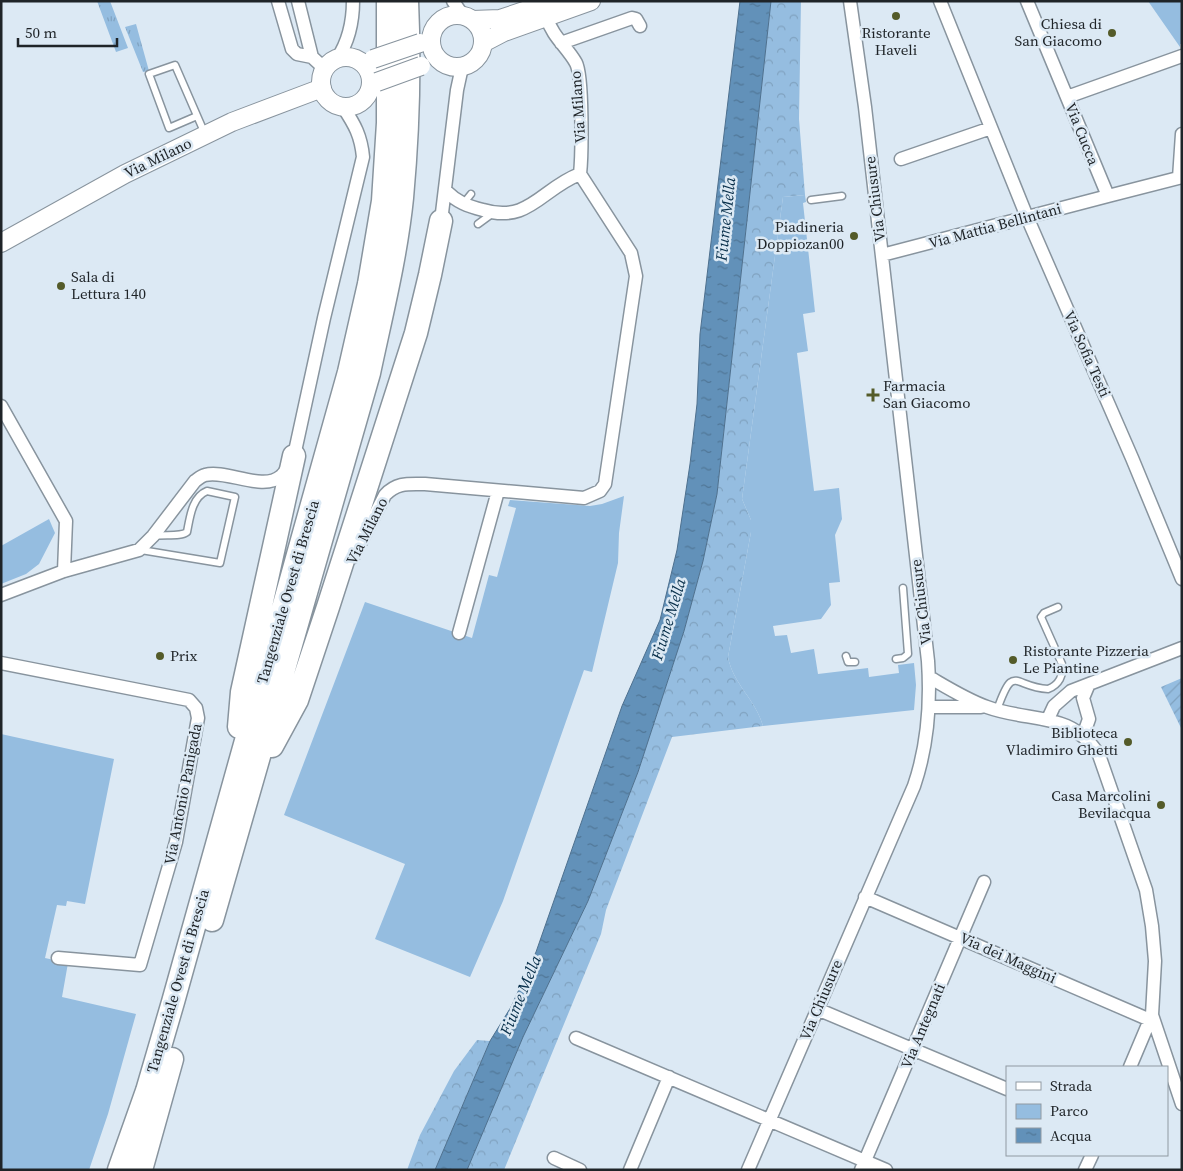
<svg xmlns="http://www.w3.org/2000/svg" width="1183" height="1171" viewBox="0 0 1183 1171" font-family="'Source Serif 4',serif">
<defs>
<pattern id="grass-tufts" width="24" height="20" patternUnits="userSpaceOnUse" patternTransform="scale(1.25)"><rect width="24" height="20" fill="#95bde0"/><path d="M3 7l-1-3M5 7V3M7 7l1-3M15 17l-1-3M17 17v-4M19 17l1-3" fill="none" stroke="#80a2c0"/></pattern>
<pattern id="forest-crowns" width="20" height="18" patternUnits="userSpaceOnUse" patternTransform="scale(1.25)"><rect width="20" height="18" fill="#95bde0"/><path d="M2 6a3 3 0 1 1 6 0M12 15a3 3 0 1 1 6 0" fill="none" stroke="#80a2c0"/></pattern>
<pattern id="garden-furrows" width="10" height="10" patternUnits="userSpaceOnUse" patternTransform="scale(1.25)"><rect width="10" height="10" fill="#95bde0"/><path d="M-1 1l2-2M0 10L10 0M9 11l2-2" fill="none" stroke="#80a2c0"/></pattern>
<pattern id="water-ripples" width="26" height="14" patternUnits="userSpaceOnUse" patternTransform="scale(1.25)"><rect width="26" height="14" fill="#6291b9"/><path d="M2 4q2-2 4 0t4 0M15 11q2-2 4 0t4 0" fill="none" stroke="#507696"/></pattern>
</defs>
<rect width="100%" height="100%" fill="#dce9f4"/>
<!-- grass -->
<path fill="url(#grass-tufts)" d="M 97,1 L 110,1 L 128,48 L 116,52 Z
M 136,24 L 149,71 L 143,72 L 125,27 Z"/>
<!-- forest -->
<path fill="url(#forest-crowns)" d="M 771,1 L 801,1 L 799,119 L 805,195 L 783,197 L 742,499 L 751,520 L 751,532 L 728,657 C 733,684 756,700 763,726 L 672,737 L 606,910 L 601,934 L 504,1170 L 467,1170 L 523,1037 L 588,901 L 638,772 L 684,631 L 703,561 L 717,494 Z
M 477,1040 L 490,1041 L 435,1170 L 407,1170 L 420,1135 L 454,1071 Z"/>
<!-- park -->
<path fill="#95bde0" d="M 1148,1 L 1182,1 L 1182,44 L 1180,44 L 1180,47 Z
M 805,195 L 806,202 L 803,203 L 815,312 L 803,314 L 808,351 L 797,353 L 814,491 L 839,488 L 842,519 L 835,535 L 840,582 L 829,583 L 831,605 L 821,619 L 773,626 L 775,636 L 787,635 L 791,653 L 814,649 L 818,674 L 868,668 L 869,677 L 899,673 L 898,665 L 914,663 L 916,685 L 914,710 L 763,726 C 756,700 733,684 728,657 L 751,532 L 751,520 L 742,499 L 783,197 Z
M 624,496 L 619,533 L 618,563 L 592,672 L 584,670 L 503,901 L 470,977 L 375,939 L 405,864 L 284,815 L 365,602 L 472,638 L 489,575 L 497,577 L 516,508 L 508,506 L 510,500 L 590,506 L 602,504 Z
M 49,519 L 55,533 L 39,564 L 26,574 L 1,584 L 1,546 Z
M 1,734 L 114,759 L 85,904 L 67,901 L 66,906 L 57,905 L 45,958 L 68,963 L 62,997 L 136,1014 L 108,1114 L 89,1170 L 1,1170 Z"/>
<!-- garden -->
<path fill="url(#garden-furrows)" d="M 1182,678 L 1182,730 L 1161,687 Z"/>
<!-- water -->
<path fill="url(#water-ripples)" stroke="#4e708e" d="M 740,1 L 771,1 L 717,494 L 703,561 L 684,631 L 638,772 L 588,901 L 523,1037 L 467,1170 L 435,1170 L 490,1041 L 511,1007 L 536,952 L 622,706 L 660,620 L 677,550 L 690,464 L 697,404 L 700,334 Z"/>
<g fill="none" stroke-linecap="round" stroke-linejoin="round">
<!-- lane casing -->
<g stroke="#88949e" stroke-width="9">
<path id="lane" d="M 197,116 L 169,128 L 149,74 L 175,65 L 205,134
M 811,200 L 842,196
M 463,204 L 471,194
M 478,224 L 493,213
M 141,550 L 220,563 L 235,497 L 207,491 C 192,497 190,517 187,532 C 181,537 164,534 153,536
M 846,656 L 848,662 L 855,662
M 896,659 L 903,658 L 908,654 L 903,588
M 997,710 C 1014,662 1013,687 1048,689 C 1059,685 1064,675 1062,664 L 1041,617 L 1044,613 L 1058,607"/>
</g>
<!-- street casing -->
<g stroke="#88949e" stroke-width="15">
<path id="street" d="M 278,1 L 292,49 L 297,54 L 312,57 L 325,69
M 298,1 L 312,57
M 453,1 L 463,16
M 940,1 L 1027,217 L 1132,458 L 1182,579
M 1027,1 L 1108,196 L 1182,177
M 547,18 C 552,36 567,47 576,63 C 583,76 582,156 580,174
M 561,43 L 632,18 L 636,19 L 640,26
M 337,59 C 349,41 353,22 353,1
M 1067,97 L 1182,56
M 901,159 L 991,128
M 1179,178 L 1182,134
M 446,191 C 457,202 467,206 483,210 C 529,224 542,188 580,174
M 441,221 L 457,90 L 462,67
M 882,255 L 1108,196
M 1,406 L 66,521 L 64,571
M 353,557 L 385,495 C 397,482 409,484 425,484 L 584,498 L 600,491 L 605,484 L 636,276 L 631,253 L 580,174
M 1,595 L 64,571 L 139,550 L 153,536 L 195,481 C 198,479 201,476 205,475 C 226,469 263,492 281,476 C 287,471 290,463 294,456 L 324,318 L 363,157 C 361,136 355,125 343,107
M 459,633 L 498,491
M 1,663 L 189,700 L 196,708 L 198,718 L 176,842 L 140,965 L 58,958
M 929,677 C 948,688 967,700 987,707 C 1031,723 1070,710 1099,755 L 1146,890 L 1152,926 L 1155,961 L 1152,1015 L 1130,1067
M 930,707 L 981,707
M 1048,719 L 1054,706 L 1071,691 L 1182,648
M 1083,736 L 1089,719 L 1083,698 L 1088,686
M 865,897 L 1150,1020
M 817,1009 L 1007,1089
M 1152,1015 L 1182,1104
M 576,1038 L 886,1170
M 554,1158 L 580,1170
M 630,1170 L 669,1077
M 748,1170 L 914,786 C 928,745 931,705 928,661 L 865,107 L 850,1
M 861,1170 L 984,882
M 1085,1170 L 1092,1155"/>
</g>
<!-- secondary casing -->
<g stroke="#88949e" stroke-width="20">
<path id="secondary" d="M431 41a26 26 0 1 1 52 0a26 26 0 1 1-52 0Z
M 472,20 L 500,19 L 554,1
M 483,43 L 504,32 L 591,1
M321 82a25 25 0 1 1 50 0a25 25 0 1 1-50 0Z
M 1,243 L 125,174 L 232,122 L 322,88"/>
</g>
<!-- highway casing -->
<g stroke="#88949e" stroke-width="25">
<path id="highway" d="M 239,727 L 242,692 L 294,456
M 272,746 L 297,700 L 328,607 L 416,333 L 430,275 L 441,221
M 212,920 L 369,373 C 381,316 396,257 402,198 C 408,133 410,67 407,1
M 119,1170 L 147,1091 L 173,1002 L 349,372 L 369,284 L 383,201 L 388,123 L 388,1
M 141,1170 L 172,1059"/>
</g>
<!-- lane -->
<use href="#lane" stroke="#fff" stroke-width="6"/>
<!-- street -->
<use href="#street" stroke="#fff" stroke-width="12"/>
<!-- secondary -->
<use href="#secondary" stroke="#fff" stroke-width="18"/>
<!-- highway -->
<use href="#highway" stroke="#fff" stroke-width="22"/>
<!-- secondary-bridge casing -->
<g stroke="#88949e" stroke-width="20" stroke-linecap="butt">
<path id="secondary-bridge" d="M 373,59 L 420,43
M 377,82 L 421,66"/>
</g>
<!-- secondary-bridge -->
<use href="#secondary-bridge" stroke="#fff" stroke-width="18"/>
</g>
<!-- markers -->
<g fill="#545b29" stroke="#dce9f4" stroke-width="2">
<circle cx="896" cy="16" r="5"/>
<circle cx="1112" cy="33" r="5"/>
<circle cx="854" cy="236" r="5"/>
<circle cx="61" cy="286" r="5"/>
<path d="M870.5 387.5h5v5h5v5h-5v5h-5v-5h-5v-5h5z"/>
<circle cx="160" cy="656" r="5"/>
<circle cx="1013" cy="660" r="5"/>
<circle cx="1128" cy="742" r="5"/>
<circle cx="1161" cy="805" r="5"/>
</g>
<g text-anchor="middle" stroke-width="5" stroke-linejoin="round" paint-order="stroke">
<!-- poi labels -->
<g font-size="15" fill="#1f2428" stroke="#dce9f4" text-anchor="end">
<text x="1102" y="29">Chiesa di<tspan x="1102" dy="17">San Giacomo</tspan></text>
<text x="896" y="38" text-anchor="middle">Ristorante<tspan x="896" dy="17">Haveli</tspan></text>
<text x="844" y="232">Piadineria<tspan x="844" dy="17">Doppiozan00</tspan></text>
<text x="71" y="282" text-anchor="start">Sala di<tspan x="71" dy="17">Lettura 140</tspan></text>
<text x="883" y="391" text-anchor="start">Farmacia<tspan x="883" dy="17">San Giacomo</tspan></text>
<text x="1023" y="656" text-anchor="start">Ristorante Pizzeria<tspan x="1023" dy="17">Le Piantine</tspan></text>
<text x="170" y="661" text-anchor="start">Prix</text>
<text x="1118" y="738">Biblioteca<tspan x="1118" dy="17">Vladimiro Ghetti</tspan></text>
<text x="1151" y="801">Casa Marcolini<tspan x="1151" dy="17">Bevilacqua</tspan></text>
</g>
<!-- street labels -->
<g font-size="15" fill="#1f2428" stroke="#dce9f4">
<text transform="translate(578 107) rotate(-94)" y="5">Via Milano</text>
<text transform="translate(1082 134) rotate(68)" y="5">Via Cucca</text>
<text transform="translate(158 158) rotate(-26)" y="5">Via Milano</text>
<text transform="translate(875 199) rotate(-97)" y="5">Via Chiusure</text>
<text transform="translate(995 226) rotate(-15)" y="5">Via Mattia Bellintani</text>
<text transform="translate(1087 354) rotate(66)" y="5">Via Sofia Testi</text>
<text transform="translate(367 531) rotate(-63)" y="5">Via Milano</text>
<text transform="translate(288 592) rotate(-74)" y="5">Tangenziale Ovest di Brescia</text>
<text transform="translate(921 602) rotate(-97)" y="5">Via Chiusure</text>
<text transform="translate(183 794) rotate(-79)" y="5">Via Antonio Panigada</text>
<text transform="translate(1008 958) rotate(24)" y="5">Via dei Maggini</text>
<text transform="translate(178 981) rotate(-74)" y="5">Tangenziale Ovest di Brescia</text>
<text transform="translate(821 1000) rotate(-67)" y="5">Via Chiusure</text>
<text transform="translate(923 1026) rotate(-67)" y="5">Via Antegnati</text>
</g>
<!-- water labels -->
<g font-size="16" font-style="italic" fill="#082f4a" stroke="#dce9f4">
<text transform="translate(725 219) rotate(-84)" y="6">Fiume Mella</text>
<text transform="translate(668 619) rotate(-73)" y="6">Fiume Mella</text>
<text transform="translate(520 995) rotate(-68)" y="6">Fiume Mella</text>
</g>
</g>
<!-- border -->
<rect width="1183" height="1171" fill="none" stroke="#1f2428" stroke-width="5"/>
<!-- legend -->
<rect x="1006" y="1066" width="162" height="90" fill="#dce9f4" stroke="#909aa2"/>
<rect x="1016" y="1082" width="25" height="8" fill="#ffffff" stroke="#909aa2"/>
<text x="1050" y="1091" font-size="15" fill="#1f2428">Strada</text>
<rect x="1016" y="1104" width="25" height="15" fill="#95bde0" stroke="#909aa2"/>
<text x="1050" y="1116" font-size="15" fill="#1f2428">Parco</text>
<rect x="1016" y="1128" width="25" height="15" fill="url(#water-ripples)" stroke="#909aa2"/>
<text x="1050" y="1141" font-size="15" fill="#1f2428">Acqua</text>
<!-- scale -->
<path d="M18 38v8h99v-8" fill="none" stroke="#1f2428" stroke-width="2.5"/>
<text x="25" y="38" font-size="15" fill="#1f2428" stroke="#dce9f4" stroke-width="4" paint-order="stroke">50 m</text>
</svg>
